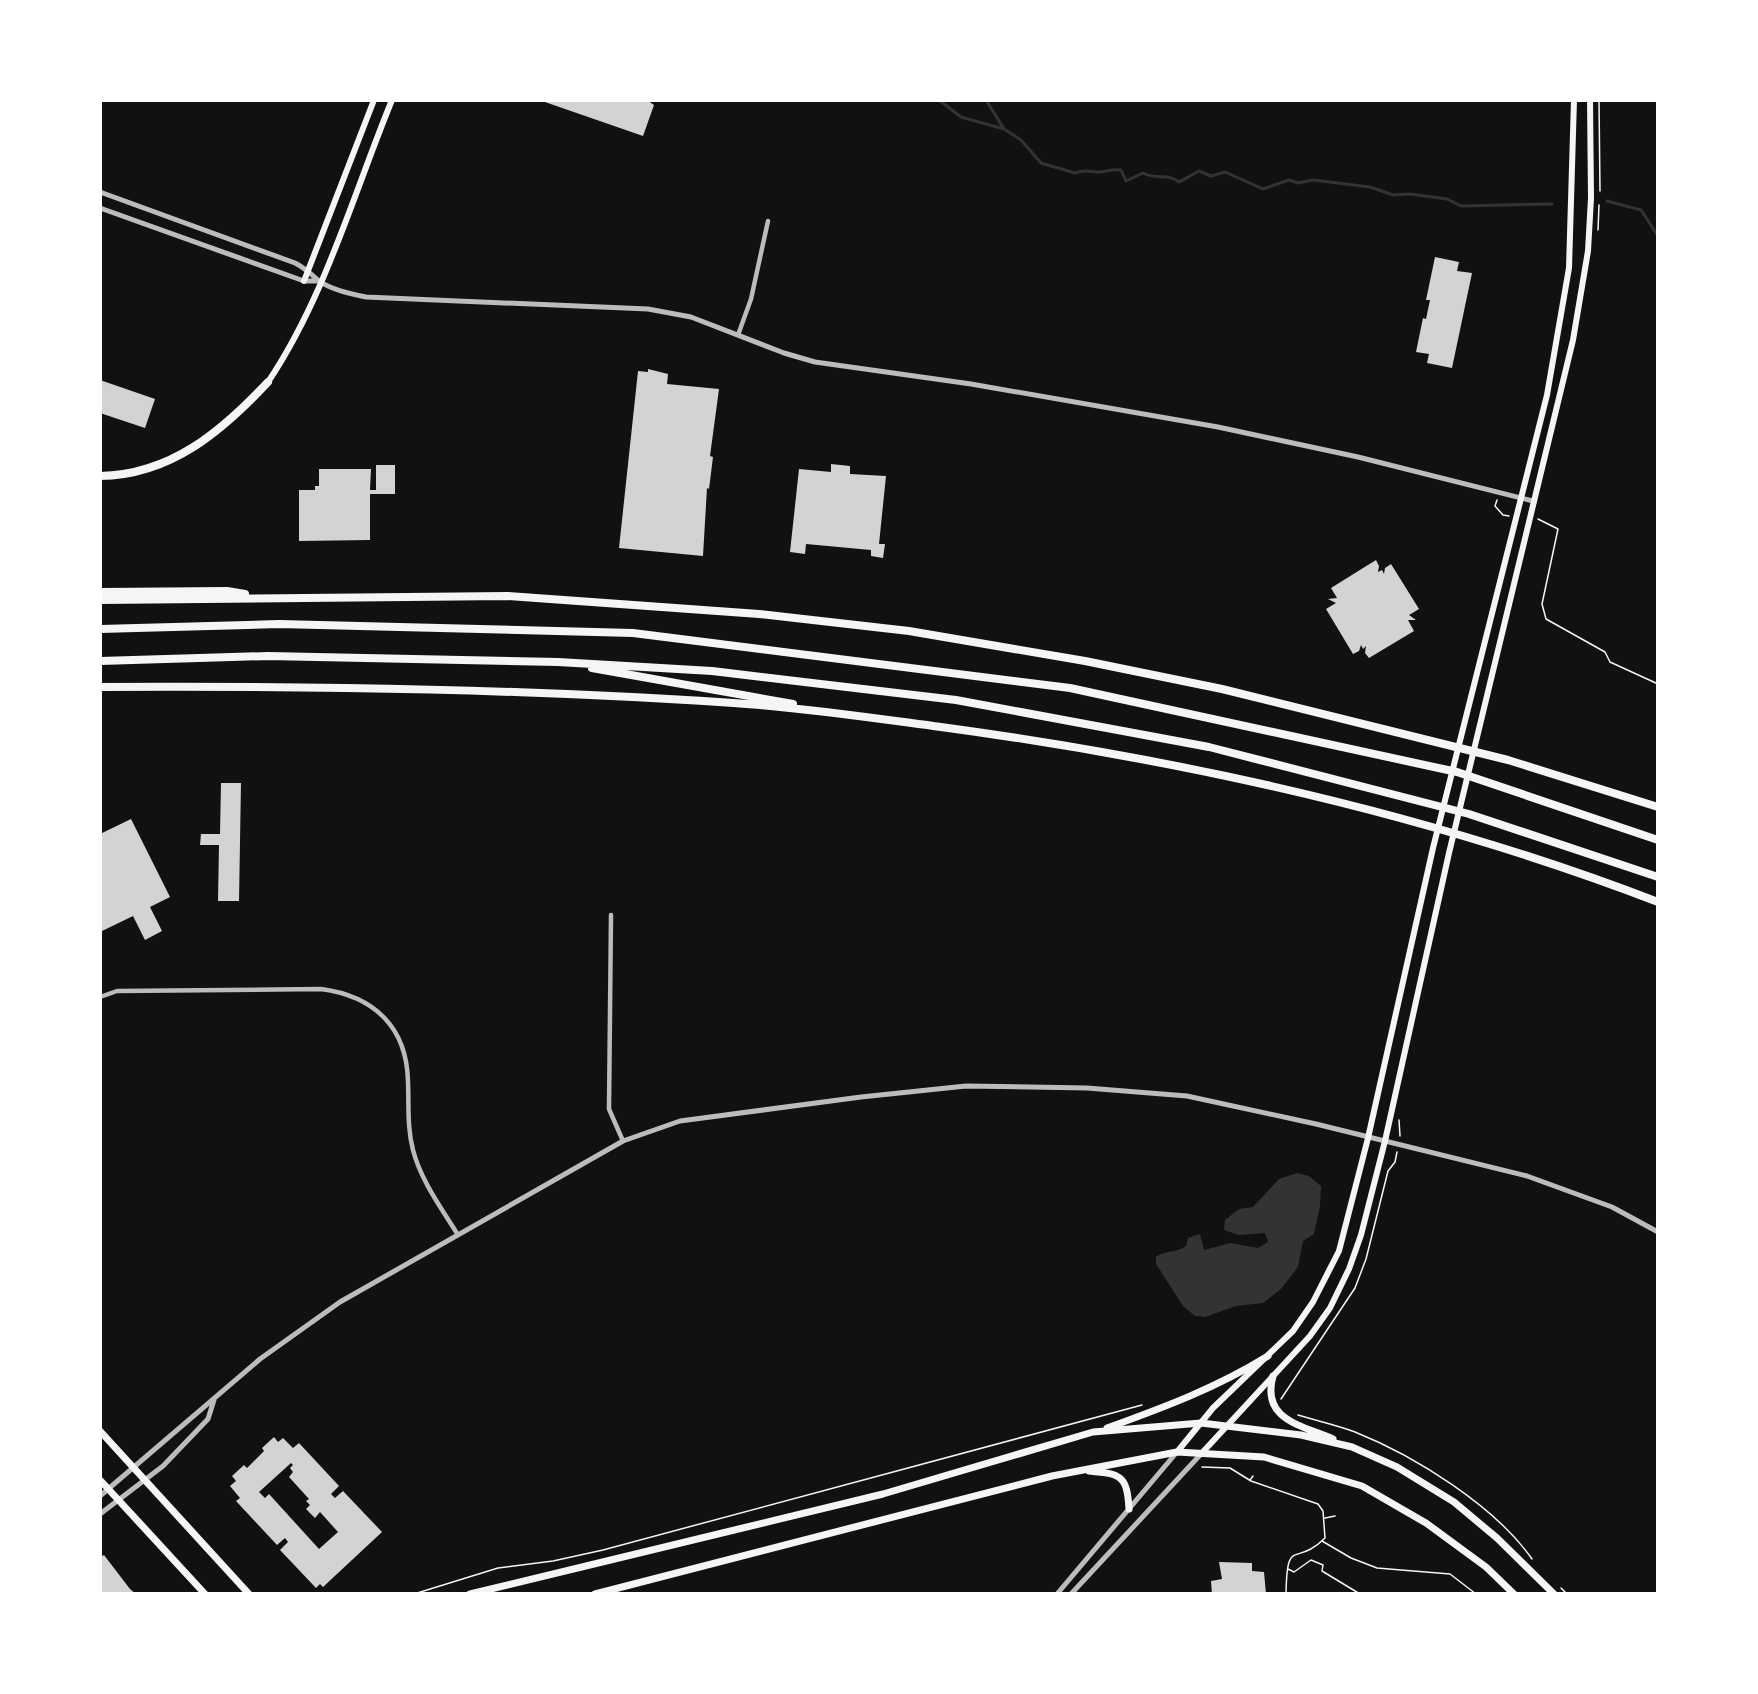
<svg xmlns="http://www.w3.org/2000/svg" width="1758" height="1694" viewBox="0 0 1758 1694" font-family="Lato,sans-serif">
<rect width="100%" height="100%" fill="#111"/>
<!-- water -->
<path fill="#333" d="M 1297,1173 L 1309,1176 L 1321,1186 L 1320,1206 L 1314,1234 L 1303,1241 L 1298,1267 L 1281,1289 L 1263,1303 L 1236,1306 L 1205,1317 L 1195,1316 L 1183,1306 L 1156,1264 L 1156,1257 C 1166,1250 1176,1253 1186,1246 L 1188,1238 L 1200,1234 L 1204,1250 L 1230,1243 L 1258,1248 L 1268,1242 L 1265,1233 L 1239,1235 L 1224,1230 L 1225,1220 L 1239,1209 L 1253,1207 L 1279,1179 Z"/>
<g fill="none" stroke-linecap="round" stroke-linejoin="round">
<!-- stream -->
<path stroke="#333" stroke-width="3" d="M 939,100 L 961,117 L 1004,129 L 1021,140 L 1041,163 L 1075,173 C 1086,169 1090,172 1100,172 C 1108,171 1113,169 1121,170 L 1126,181 L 1143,173 C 1156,180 1168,173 1179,182 L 1199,171 L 1211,176 L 1225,172 L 1263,189 L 1289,180 L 1298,183 L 1313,180 L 1370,187 L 1393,195 L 1410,194 L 1447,199 L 1461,206 L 1552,204
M 986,100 L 1004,129
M 1607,201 L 1641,210 L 1658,236"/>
</g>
<!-- building -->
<path fill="#d3d3d3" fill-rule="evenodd" d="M 647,100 L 654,105 L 643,136 L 542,101 Z
M 1435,257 L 1459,262 L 1457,271 L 1472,273 L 1452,368 L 1427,363 L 1429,354 L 1416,352 L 1423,318 L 1426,319 L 1430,300 L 1426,300 Z
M 648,369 L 668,374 L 667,384 L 719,389 L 710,456 L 713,457 L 709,489 L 707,488 L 703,556 L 619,548 L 638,371 L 648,372 Z
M 100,380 L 155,399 L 145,428 L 100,413 Z
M 831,464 L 850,466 L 850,474 L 886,476 L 879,544 L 885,544 L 883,558 L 871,556 L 871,550 L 806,544 L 805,554 L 790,552 L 799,469 L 831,472 Z
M 376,465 L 395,465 L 395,494 L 370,494 L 370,540 L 299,541 L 299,490 L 315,490 L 315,486 L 319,486 L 319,469 L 371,469 L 370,490 L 376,490 Z
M 1376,560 L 1379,566 L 1378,572 L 1382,570 L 1384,574 L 1385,568 L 1391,564 L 1419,609 L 1409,615 L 1416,620 L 1408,620 L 1414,631 L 1369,658 L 1365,653 L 1366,646 L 1363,649 L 1361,645 L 1359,651 L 1353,654 L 1326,609 L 1336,603 L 1328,599 L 1337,598 L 1331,588 Z
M 221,783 L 241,783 L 239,901 L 218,901 L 219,845 L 200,845 L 201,834 L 220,834 Z
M 131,819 L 170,897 L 150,907 L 162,931 L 145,940 L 133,916 L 100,932 L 100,834 Z
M 274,1437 L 278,1442 L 283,1438 L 293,1448 L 299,1443 L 339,1486 L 331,1494 L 335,1498 L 343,1491 L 382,1532 L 323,1587 L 320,1584 L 316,1588 L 280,1550 L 288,1542 L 285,1538 L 277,1545 L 236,1501 L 240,1498 L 230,1486 L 236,1481 L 232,1476 L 244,1465 L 247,1468 L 264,1451 L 262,1448 ZM 291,1463 L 293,1465 L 290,1468 L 293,1472 L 289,1477 L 309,1499 L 306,1501 L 310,1505 L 306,1509 L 315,1518 L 320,1512 L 338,1532 L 319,1549 L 269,1494 L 265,1498 L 259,1492 Z
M 104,1555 L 130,1589 L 136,1594 L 100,1594 L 100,1557 Z
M 1219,1562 L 1252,1563 L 1252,1571 L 1264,1572 L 1266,1594 L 1212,1594 L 1211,1581 L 1222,1579 Z"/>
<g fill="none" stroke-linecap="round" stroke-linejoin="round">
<!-- path -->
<path stroke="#f5f5f5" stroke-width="1.5" d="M 1599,100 L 1600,191
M 1598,230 L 1599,205
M 1497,500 L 1495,506 L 1503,515 L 1509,516
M 1538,519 L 1558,529 L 1542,604 L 1546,619 L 1605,652 L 1610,662 L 1658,684
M 1399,1120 L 1400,1136
M 1281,1399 L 1355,1288 L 1366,1259 L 1388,1171 L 1395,1162 L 1397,1152
M 1298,1415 C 1317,1421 1336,1425 1355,1432 C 1415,1456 1495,1506 1532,1559
M 1202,1467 L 1230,1468 L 1251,1481 L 1318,1504 L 1323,1511 L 1325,1538 C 1295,1568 1287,1535 1286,1594
M 1250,1480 L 1253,1476
M 1325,1518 L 1335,1516
M 1322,1541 L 1351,1558 L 1377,1568 L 1450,1574 L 1476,1594
M 1288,1569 L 1294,1572 L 1311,1560 L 1323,1565 L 1322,1571 L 1360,1594
M 1561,1588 L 1567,1594
M 414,1594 L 498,1568 L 553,1561 L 603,1550 L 1142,1405"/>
<!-- minor -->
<path stroke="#bcbcbc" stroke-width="4.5" d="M 738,335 L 751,299 L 768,221
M 611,915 L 609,1109 L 623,1141
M 100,997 L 117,991 L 321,989 C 374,996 407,1027 408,1082 C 409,1106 407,1127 413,1150 C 421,1181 442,1209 458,1235"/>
<!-- tertiary -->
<path stroke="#bcbcbc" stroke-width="5" d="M 100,192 L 295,263 C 305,268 311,274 319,281 C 332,290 350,294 366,297 L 648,309 L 691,317 L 784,353 L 815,362 L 971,384 L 1218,427 L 1358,457 L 1533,501
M 100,208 L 304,281 L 320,281
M 100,1496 L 260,1359 L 340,1302 L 623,1141 L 680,1121 L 861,1097 L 966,1086 L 1087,1088 L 1187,1096 L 1316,1124 L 1527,1176 L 1612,1207 L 1658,1232
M 100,1514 L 163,1466 L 208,1419 L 214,1400
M 1057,1594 L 1177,1452
M 1071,1594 L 1201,1454"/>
<!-- secondary -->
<path stroke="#f5f5f5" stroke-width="6" d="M 304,281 L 374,100
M 268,382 C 325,297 353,195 392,100
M 1177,1452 L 1213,1408 L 1293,1331 L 1313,1302 L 1339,1251 L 1368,1138 L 1433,848 L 1547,395 L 1569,268 L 1574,100
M 1201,1454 L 1310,1336 L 1330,1308 L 1349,1269 L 1361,1235 L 1385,1141 L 1449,853 L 1573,340 L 1588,251 L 1591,198 L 1590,100"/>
<!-- primary -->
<path stroke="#f5f5f5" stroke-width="7" d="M 1273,1376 C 1261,1420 1301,1425 1333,1439
M 1107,1428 C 1165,1407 1216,1388 1268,1356
M 100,1431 L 249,1594
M 1089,1471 C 1121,1474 1127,1475 1129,1509
M 100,1480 L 205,1594
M 470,1594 L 883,1494 L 1093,1432 L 1201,1423 L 1301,1435 L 1352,1447 L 1397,1467 L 1454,1502 L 1497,1538 L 1554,1594
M 595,1594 L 1052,1476 L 1177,1452 L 1264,1457 L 1362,1486 L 1426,1523 L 1486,1567 L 1514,1594"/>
<!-- motorway -->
<path stroke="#f5f5f5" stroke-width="8" d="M 100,476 C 171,475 222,431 268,382
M 100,592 L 227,591 L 245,594
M 100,600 L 508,596 L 759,614 L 909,631 L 1085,661 L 1222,689 L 1508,760 L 1658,807
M 100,629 L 279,624 L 633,633 L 1070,688 L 1457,772 L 1658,840
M 100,661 L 268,656 L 558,662 L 712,671 L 956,700 L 1209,747 L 1469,814 L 1658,877
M 592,668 L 793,704
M 100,687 C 320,686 540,689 760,705 C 820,710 881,719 941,727 C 1185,760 1427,813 1658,902"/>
</g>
<!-- border -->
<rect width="1758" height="1694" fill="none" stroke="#ffffff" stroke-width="204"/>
</svg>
